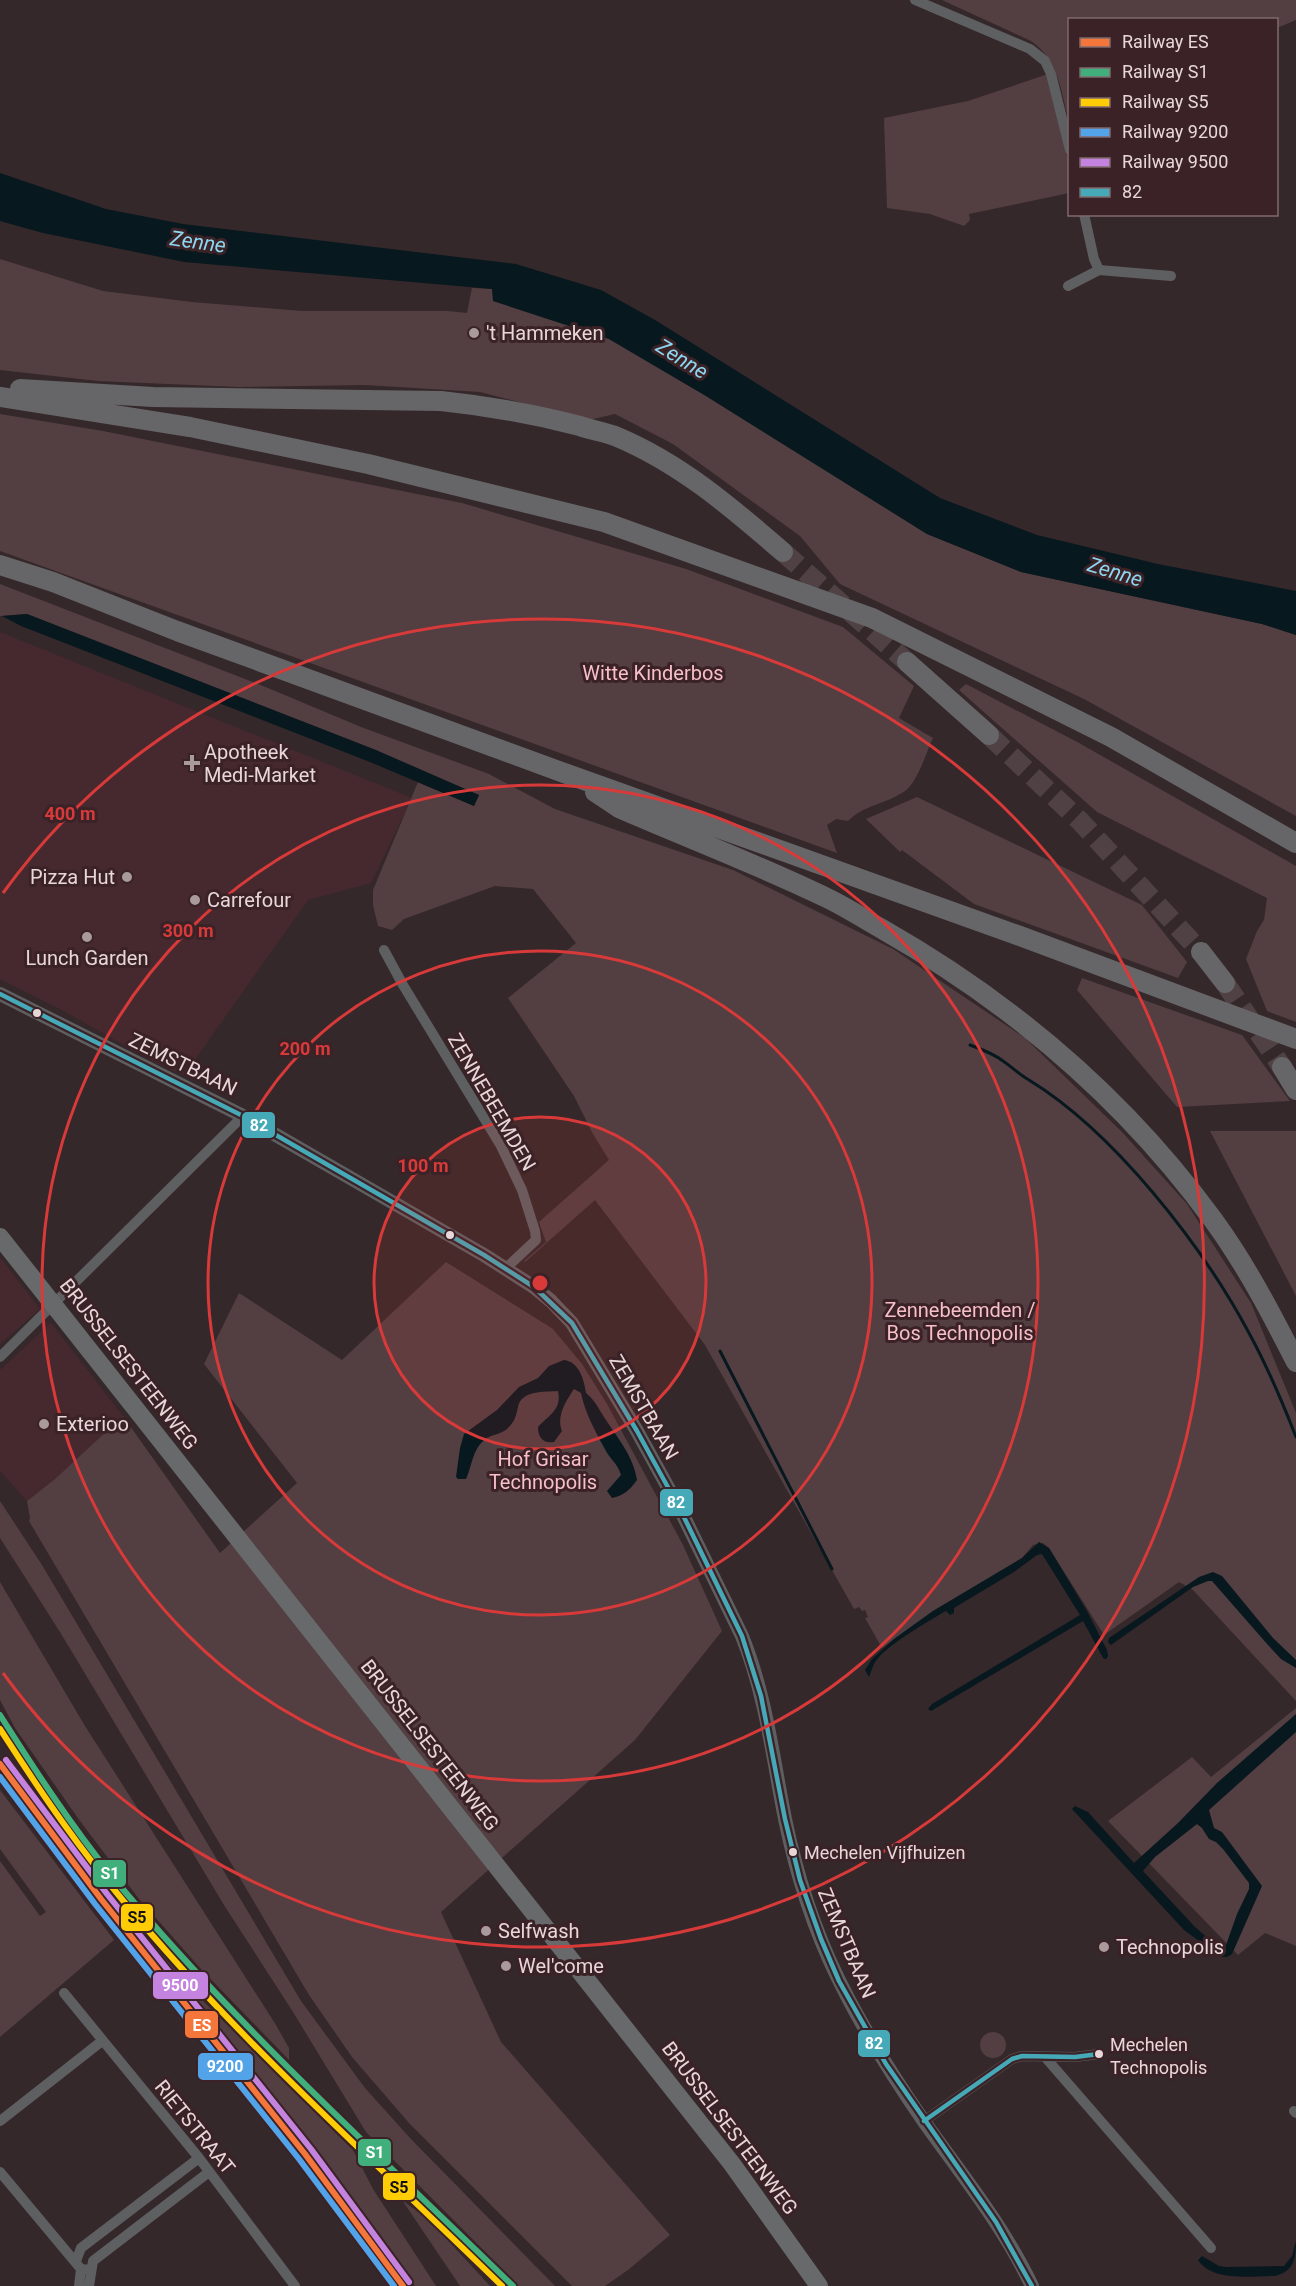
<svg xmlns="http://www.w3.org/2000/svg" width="1296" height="2286" viewBox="0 0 1296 2286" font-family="Roboto,sans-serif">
<rect width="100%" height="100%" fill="#35282a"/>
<!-- built -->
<path fill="#46292e" d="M 0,632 L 412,798 L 371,883 L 308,900 L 184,1075 L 154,1062 L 60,1009 L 0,979 Z
M 0,1257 L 40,1309 L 0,1344 Z
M 51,1323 L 123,1416 L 55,1479 L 27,1501 L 0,1471 L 0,1370 Z"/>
<!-- green -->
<path fill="#533e41" d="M 942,0 L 1296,0 L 1296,20 L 1277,28 L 1276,20 L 1070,20 L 1069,123 C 1061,92 1059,60 1031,41 Z
M 1048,74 L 1069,164 L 1069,193 L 969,214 L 970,220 L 964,226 L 930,214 L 887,208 L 884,118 L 968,101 Z
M 0,259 L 103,291 L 192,302 L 302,311 L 448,311 L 467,313 L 472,288 L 492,289 L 494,301 L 609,339 L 706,396 L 927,534 L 1021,572 L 1262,624 L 1296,635 L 1296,816 L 1084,699 L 840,584 L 800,536 L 673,444 L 615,414 L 589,420 L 480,392 L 365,385 L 238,387 L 98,381 L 0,370 Z
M 0,414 L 103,431 L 462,503 L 686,569 L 843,627 L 914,686 L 899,718 L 933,738 C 927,751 917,783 905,791 C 887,804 863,805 848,821 L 836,819 L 827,825 L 837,853 L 0,551 Z
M 0,584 L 268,688 L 361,727 L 489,774 L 555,809 L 733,870 L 893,949 L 1025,1038 L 1122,1132 L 1187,1204 L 1251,1303 L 1296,1413 L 1296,1701 L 1192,1589 L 1179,1582 L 1104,1635 L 1049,1548 L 1043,1543 L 1033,1545 L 1022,1558 L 933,1611 L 882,1648 L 865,1618 L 868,1617 L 865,1610 L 862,1611 L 859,1607 L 854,1609 L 705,1345 L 595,1200 L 525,1262 L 524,1261 L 546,1242 L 539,1222 L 609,1160 L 593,1134 L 574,1096 L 508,998 L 576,943 L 533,889 L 495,886 L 404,919 L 392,930 L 378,926 L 373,905 L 373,890 L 418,782 L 474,806 L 479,795 L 350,740 L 27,614 L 0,616 Z
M 966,684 L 1079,743 L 1296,866 L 1296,1022 L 1267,1011 L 1246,959 L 1257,931 L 1264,920 L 1267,898 L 1097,812 L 959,690 Z
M 917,797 L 1142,905 L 1187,962 L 1178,978 L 974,904 L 902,850 L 900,852 L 866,819 Z
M 1082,978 L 1242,1035 L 1290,1101 L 1177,1107 L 1077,990 Z
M 1210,1131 L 1296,1131 L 1296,1296 Z
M 446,1262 L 553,1329 L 582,1364 L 607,1404 L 683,1545 L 722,1631 L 635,1740 L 441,1912 L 501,2042 L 670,2235 L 628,2270 L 605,2286 L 572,2286 L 409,2123 L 352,2057 L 309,1995 L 29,1521 L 30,1518 L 27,1501 L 55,1479 L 123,1416 L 220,1553 L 297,1483 L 204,1364 L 239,1293 L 342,1360 Z
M 0,1501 L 42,1565 L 301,2001 L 365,2088 L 410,2138 L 555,2286 L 519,2286 L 366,2132 L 293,2012 L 224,1905 L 60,1632 L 0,1538 Z
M 0,1582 L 85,1726 L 276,2025 L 289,2048 L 289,2060 L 201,1969 L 139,1899 L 80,1821 L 15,1728 L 0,1700 Z
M 1296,1708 L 1296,1946 L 1265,1933 L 1238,1955 L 1108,1821 L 1192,1757 L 1211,1777 Z
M 0,1790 L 114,1940 L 0,2037 L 0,1861 L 40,1916 L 46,1912 L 0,1849 Z
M 120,1907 L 202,2000 L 353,2150 L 373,2189 L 436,2286 L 415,2286 L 325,2164 L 269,2093 L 116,1910 Z
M980 2045a13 13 0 1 1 26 0a13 13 0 1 1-26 0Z
M 402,2200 L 430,2221 L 490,2286 L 460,2286 Z"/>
<!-- water -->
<path fill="#07181e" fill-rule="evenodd" d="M 0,173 L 106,209 L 183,224 L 516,264 L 601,290 L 655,320 L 940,498 L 1037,535 L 1158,564 L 1296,591 L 1296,635 L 1262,624 L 1021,572 L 927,534 L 706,396 L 609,339 L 493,301 L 492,289 L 184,262 L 43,233 L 0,221 Z
M 27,614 L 376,750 L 479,795 L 474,806 L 370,762 L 21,626 L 2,616 Z
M 564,1360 C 579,1362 584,1379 586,1393 C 596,1401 599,1410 606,1420 C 619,1440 633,1456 637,1480 C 630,1490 623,1496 612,1498 L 607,1491 L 621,1475 C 618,1464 611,1460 606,1451 C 596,1433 585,1413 581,1393 L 574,1389 C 566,1401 556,1416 562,1431 L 554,1442 C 543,1444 538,1437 538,1427 C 549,1415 562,1410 558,1391 C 545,1392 521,1390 518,1407 C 516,1416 515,1421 508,1428 C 502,1434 494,1434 487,1438 C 472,1448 473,1464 466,1479 L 458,1479 L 456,1477 L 460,1448 L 464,1434 L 497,1410 L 519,1387 L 538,1378 L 549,1366 Z
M 1039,1542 L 1049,1548 L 1087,1611 L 1107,1650 L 1108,1656 L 1106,1659 L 1104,1659 L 1102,1656 L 1083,1621 L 931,1711 L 928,1709 L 932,1704 L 1080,1615 L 1042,1554 L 1037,1555 L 1014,1572 L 954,1608 L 954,1613 L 950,1615 L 946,1611 C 930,1620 890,1644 879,1657 C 873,1663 872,1670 869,1677 L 865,1670 L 872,1659 L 894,1639 L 933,1611 L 1022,1558 Z
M 1213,1572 L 1222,1576 L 1273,1638 L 1296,1660 L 1296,1668 L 1281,1659 L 1268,1645 L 1212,1581 L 1208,1581 L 1193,1587 L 1111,1645 L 1108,1642 L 1109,1638 L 1199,1577 Z
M 1296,1714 L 1296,1732 L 1209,1810 L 1214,1828 L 1222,1832 L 1262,1886 L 1232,1954 L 1227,1957 L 1221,1957 L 1184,1930 L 1072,1809 L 1075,1806 L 1088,1812 L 1134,1863 L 1178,1823 L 1217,1783 ZM 1197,1824 L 1202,1828 L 1209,1839 L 1216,1842 L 1223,1849 L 1249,1883 L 1249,1889 L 1237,1914 L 1226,1945 L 1219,1948 L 1195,1927 L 1143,1871 L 1155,1857 Z
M 1296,2241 C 1296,2259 1294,2271 1275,2276 C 1252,2276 1212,2282 1198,2260 L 1202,2256 L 1219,2266 L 1227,2267 L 1284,2266 L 1292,2256 Z"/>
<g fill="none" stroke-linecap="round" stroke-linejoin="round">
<!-- stream -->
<path stroke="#07181e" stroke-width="3" d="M 970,1045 C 981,1049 994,1054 1003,1061 C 1012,1067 1020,1075 1029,1080 C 1114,1132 1202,1245 1249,1333 C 1267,1366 1282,1401 1296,1437
M 720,1351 L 832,1569"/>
<!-- motorway-tunnel -->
<path stroke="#504244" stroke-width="20" stroke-dasharray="20 10" stroke-linecap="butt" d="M 783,552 L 907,662
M 989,735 L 1080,821 L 1201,952
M 1225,983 L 1282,1067"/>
<!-- minor -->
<path stroke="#5e5f61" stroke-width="10" d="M 915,0 L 1030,49 L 1045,61 L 1051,74 L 1070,150
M 1084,214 L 1094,259 L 1099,270 L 1171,276
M 1068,286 L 1099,270
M 384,950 L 403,985 L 501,1146 L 522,1190 L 535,1231 L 536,1240 L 505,1269
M 0,1357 L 243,1116
M 64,1993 L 199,2158 L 295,2286
M 1045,2057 L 1211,2248
M 1294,2111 L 1296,2113
M 0,2121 L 102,2041
M 924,2121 L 1012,2059 L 1022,2056 L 1075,2057 L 1099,2054
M 0,2172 L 81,2269 L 91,2270
M 76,2261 L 81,2248 L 199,2158
M 79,2286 L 81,2269
M 89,2286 L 93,2261 L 209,2172"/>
<!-- tertiary -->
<path stroke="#5e5f61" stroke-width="14" d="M 0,994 L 243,1116 L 484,1255 L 534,1287 L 551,1301 L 572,1323 L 637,1431 L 681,1511 L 742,1636 C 763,1688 771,1743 781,1798 C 791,1854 806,1907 829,1959 C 855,2017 889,2071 925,2123 C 963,2176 1004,2227 1032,2286"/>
<!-- primary -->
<path stroke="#67696b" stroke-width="18" d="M 0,1237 L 732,2164 L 819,2286"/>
<!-- motorway -->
<path stroke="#666568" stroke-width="20" d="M 20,389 L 153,397 L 441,401 C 488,406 534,414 580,426 C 591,430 604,432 615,436 C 680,463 731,507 783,552
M 0,397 L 190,427 L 368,464 L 604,522 L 872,618 L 1111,737 L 1296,843
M 0,565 L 53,582 L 177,631 L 567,774 L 1020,936 L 1296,1039
M 907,662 L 989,735
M 595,792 L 619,808 C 688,838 759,865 827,898 C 846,907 864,919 882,929 C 1012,1003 1126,1100 1214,1221 C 1246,1265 1271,1313 1296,1362
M 1201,952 L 1225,983
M 1282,1067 L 1296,1090"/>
<!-- bus-1 casing -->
<g stroke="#3b2227" stroke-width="9">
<path id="bus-1" d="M 0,994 L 243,1116 L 484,1255 L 534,1287 L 572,1323 L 637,1431 L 681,1511 L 742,1636 L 761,1696 L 785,1819 L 800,1880 L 821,1939 L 839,1981 L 886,2064 L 996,2222 L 1032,2286
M 924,2121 L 1012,2059 L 1022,2056 L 1075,2057 L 1099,2054"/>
</g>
<!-- bus-1 -->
<use href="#bus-1" stroke="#46a9b7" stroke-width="4.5"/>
<!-- rail-1 casing -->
<g stroke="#3b2227" stroke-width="10">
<path id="rail-1" d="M 0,1764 L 101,1899 L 305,2154 L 403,2286"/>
</g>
<!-- rail-2 casing -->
<g stroke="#3b2227" stroke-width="10">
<path id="rail-2" d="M 0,1715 C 35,1770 70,1824 111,1875 C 233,2023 376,2152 513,2286"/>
</g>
<!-- rail-3 casing -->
<g stroke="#3b2227" stroke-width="10">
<path id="rail-3" d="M 0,1729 C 33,1780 66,1830 104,1877 C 222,2026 367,2154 502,2286"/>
</g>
<!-- rail-4 casing -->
<g stroke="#3b2227" stroke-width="10">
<path id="rail-4" d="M 0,1777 L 95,1904 L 299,2159 L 394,2286"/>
</g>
<!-- rail-5 casing -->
<g stroke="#3b2227" stroke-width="10">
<path id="rail-5" d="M 6,1760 L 107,1894 L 311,2149 L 409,2282"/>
</g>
<!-- rail-1 -->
<use href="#rail-1" stroke="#f5763a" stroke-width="6"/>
<!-- rail-2 -->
<use href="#rail-2" stroke="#40af7c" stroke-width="6"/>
<!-- rail-3 -->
<use href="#rail-3" stroke="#ffcc06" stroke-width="6"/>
<!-- rail-4 -->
<use href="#rail-4" stroke="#53a3e8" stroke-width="6"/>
<!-- rail-5 -->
<use href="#rail-5" stroke="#c483df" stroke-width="6"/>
</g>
<!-- distance rings -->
<circle cx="540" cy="1283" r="166" fill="#d83a3a" fill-opacity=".12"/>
<g fill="none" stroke="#d83a3a" stroke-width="3">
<circle cx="540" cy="1283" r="166"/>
<circle cx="540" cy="1283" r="332"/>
<circle cx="540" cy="1283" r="498"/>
<path d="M3 893A664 664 0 1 1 3 1673"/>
</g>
<!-- markers -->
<g fill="#a99a9c" stroke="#3b2227" stroke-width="2">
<circle cx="474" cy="333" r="6"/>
<path d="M189 754h6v6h6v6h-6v6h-6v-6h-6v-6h6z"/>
<circle cx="127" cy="877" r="6"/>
<circle cx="195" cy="900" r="6"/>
<circle cx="87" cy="937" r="6"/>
<circle cx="44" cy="1424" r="6"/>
<circle cx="486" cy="1931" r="6"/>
<circle cx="1104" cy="1947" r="6"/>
<circle cx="506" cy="1966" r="6"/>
</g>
<g fill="#e8d7d9" stroke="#3b2227" stroke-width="2">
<circle cx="37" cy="1013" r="5"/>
<circle cx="450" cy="1235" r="5"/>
<circle cx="793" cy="1852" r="5"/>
<circle cx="1099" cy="2054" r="5"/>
</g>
<g text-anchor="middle" stroke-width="6" stroke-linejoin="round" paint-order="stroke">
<!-- bus labels -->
<g font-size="18" fill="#e8d7d9" stroke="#3b2227" text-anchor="start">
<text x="804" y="1859">Mechelen Vijfhuizen</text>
<text x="1110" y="2051">Mechelen<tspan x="1110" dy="23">Technopolis</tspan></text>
</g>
<!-- poi labels -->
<g font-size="20" fill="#e8d7d9" stroke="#3b2227" text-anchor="start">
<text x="486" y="340">'t Hammeken</text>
<text x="204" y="759">Apotheek<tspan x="204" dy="23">Medi-Market</tspan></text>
<text x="115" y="884" text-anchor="end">Pizza Hut</text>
<text x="207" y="907">Carrefour</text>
<text x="87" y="965" text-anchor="middle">Lunch Garden</text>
<text x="56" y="1431">Exterioo</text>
<text x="498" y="1938">Selfwash</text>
<text x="1116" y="1954">Technopolis</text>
<text x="518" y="1973">Wel'come</text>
</g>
<!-- park labels -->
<g font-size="20" fill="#f7bfc8" stroke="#3b2227">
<text x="653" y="680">Witte Kinderbos</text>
<text x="960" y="1317">Zennebeemden /<tspan x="960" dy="23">Bos Technopolis</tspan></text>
<text x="543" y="1466">Hof Grisar<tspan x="543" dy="23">Technopolis</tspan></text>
</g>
<!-- street labels -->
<g font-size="20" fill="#e8d7d9" stroke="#3b2227">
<text transform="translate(183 1064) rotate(26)" y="7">ZEMSTBAAN</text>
<text transform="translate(492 1102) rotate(60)" y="7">ZENNEBEEMDEN</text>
<text transform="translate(129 1364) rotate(52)" y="7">BRUSSELSESTEENWEG</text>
<text transform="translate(644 1407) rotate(60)" y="7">ZEMSTBAAN</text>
<text transform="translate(430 1745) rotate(52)" y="7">BRUSSELSESTEENWEG</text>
<text transform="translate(847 1943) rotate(67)" y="7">ZEMSTBAAN</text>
<text transform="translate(195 2127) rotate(51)" y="7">RIETSTRAAT</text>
<text transform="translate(730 2128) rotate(53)" y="7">BRUSSELSESTEENWEG</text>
</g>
<!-- water labels -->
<g font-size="21" font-style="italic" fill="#8cd7ef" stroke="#3b2227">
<text transform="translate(198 242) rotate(8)" y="7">Zenne</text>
<text transform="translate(682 359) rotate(32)" y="7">Zenne</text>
<text transform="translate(1115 572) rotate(17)" y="7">Zenne</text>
</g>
</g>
<circle cx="540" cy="1283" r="9" fill="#d83a3a" stroke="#3b2227" stroke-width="3"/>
<g font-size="18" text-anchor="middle" font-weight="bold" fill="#d83a3a" stroke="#3b2227" stroke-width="6" stroke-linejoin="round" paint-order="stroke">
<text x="70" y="820">400 m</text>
<text x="188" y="937">300 m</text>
<text x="305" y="1055">200 m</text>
<text x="423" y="1172">100 m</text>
</g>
<g stroke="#3b2227" stroke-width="2">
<rect x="241" y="1111" width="35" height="28" rx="6" fill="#46a9b7"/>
<rect x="659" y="1488" width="35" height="29" rx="6" fill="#46a9b7"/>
<rect x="92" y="1859" width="35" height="29" rx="6" fill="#40af7c"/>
<rect x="120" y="1903" width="34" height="29" rx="6" fill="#ffcc06"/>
<rect x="152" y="1971" width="57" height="29" rx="6" fill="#c483df"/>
<rect x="184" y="2010" width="35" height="29" rx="6" fill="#f5763a"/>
<rect x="857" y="2029" width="34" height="29" rx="6" fill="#46a9b7"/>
<rect x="197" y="2052" width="57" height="29" rx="6" fill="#53a3e8"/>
<rect x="357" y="2138" width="35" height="29" rx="6" fill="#40af7c"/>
<rect x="382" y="2172" width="34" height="29" rx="6" fill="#ffcc06"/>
</g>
<g font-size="16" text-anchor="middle" font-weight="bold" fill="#fff">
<text x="259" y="1131">82</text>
<text x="676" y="1508">82</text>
<text x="110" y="1879">S1</text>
<text x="180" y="1991">9500</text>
<text x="202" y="2031">ES</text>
<text x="874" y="2049">82</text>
<text x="225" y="2072">9200</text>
<text x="375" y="2158">S1</text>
</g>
<g font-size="16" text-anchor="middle" font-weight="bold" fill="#111">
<text x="137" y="1923">S5</text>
<text x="399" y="2193">S5</text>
</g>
<!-- legend -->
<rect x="1068" y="18" width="210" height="198" fill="#3b2227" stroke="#806a6e" stroke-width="1.5"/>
<rect x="1080" y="38" width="30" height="9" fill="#f5763a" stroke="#806a6e" stroke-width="1.5"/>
<text x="1122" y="48" font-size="18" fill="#e8d7d9">Railway ES</text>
<rect x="1080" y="68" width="30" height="9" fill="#40af7c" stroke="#806a6e" stroke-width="1.5"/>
<text x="1122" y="78" font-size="18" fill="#e8d7d9">Railway S1</text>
<rect x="1080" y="98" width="30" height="9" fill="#ffcc06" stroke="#806a6e" stroke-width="1.5"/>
<text x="1122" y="108" font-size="18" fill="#e8d7d9">Railway S5</text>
<rect x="1080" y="128" width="30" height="9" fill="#53a3e8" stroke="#806a6e" stroke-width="1.5"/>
<text x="1122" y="138" font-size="18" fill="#e8d7d9">Railway 9200</text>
<rect x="1080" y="158" width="30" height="9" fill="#c483df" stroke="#806a6e" stroke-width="1.5"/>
<text x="1122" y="168" font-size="18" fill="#e8d7d9">Railway 9500</text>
<rect x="1080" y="188" width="30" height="9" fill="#46a9b7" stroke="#806a6e" stroke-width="1.5"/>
<text x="1122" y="198" font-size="18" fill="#e8d7d9">82</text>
</svg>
